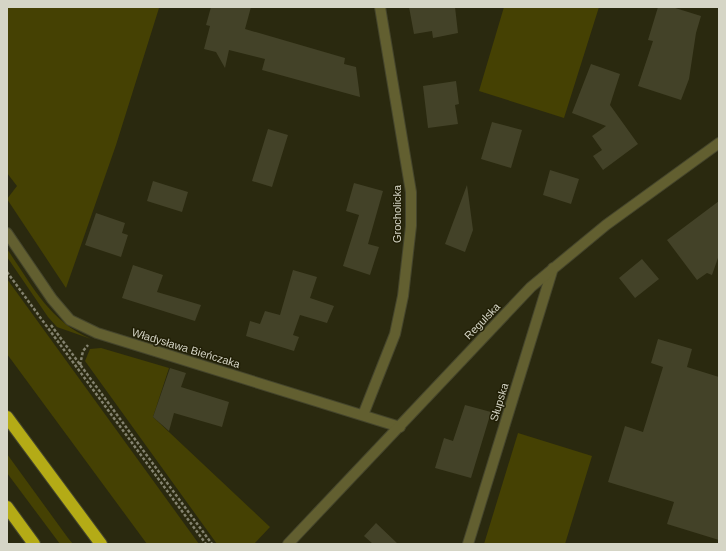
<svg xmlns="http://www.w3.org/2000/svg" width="726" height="551" viewBox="0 0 726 551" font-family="Arial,sans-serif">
<rect width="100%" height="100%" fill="#2a290f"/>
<!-- green -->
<path fill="#454103" d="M 7,7 L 159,8 L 116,145 L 66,288 L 7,199 L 17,186 L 7,173 Z
M 504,7 L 599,7 L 564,118 L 479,91 Z
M 7,249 C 32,285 49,321 91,339 L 57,327 L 48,317 L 7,257 Z
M 7,279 L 199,544 L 147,544 L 7,354 Z
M 101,348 L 169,368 L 153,417 L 270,527 L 254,544 L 217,544 L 85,361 L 90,349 Z
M 518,433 L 592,456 L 565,544 L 484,544 Z
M 7,454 L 68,538 L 73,544 L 60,544 L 7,473 Z"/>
<!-- building -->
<path fill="#434228" d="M 211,7 L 251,7 L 245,29 L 345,58 L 344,64 L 356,67 L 360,97 L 262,70 L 265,59 L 229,50 L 225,68 L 216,52 L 204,49 L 210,26 L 206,25 Z
M 409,7 L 455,7 L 458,33 L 433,38 L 432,31 L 414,34 Z
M 658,7 L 672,7 L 701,16 L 696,33 L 689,79 L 681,100 L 638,86 L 653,41 L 648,40 Z
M 591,64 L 620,74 L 610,105 L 638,144 L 603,170 L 593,156 L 602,150 L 592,136 L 606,126 L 572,113 Z
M 456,81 L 459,104 L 455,105 L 458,124 L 428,128 L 423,86 Z
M 492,122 L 522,130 L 511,168 L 481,159 Z
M 268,129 L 288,135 L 272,187 L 252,181 Z
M 550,170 L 579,179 L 571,204 L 543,195 Z
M 153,181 L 188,192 L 182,212 L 147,201 Z
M 354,183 L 383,191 L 368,244 L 379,247 L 370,275 L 343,266 L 359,215 L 346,211 Z
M 467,185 L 473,230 L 465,252 L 445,244 Z
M 719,201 L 719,255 L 712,275 L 707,273 L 697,280 L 667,240 Z
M 96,213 L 125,223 L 122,233 L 128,235 L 121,257 L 85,245 Z
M 642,259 L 659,279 L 635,298 L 619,278 Z
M 133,265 L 163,275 L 157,292 L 201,305 L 195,321 L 122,298 Z
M 293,270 L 317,277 L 310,298 L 334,306 L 327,323 L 300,315 L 293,335 L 299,337 L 294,351 L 246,336 L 250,321 L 260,324 L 265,311 L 280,315 Z
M 658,339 L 692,349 L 687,367 L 719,377 L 719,540 L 667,524 L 674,502 L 608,482 L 625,426 L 643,432 L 663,367 L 651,363 Z
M 170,368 L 186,373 L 181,387 L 229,402 L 222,427 L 174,413 L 169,431 L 153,417 Z
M 465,405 L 491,412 L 471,478 L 435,468 L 444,438 L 453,441 Z
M 376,523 L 398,544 L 373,544 L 364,536 Z"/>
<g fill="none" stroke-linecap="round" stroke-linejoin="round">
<!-- minor casing -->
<g stroke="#45452c" stroke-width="12">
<path id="minor" d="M 7,233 L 52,299 L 70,320 L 97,333 L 400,427
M 363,415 L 395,334 L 403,296 L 411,226 L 411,192 L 380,7
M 468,544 L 553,268"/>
</g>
<!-- tertiary casing -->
<g stroke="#45452c" stroke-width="12">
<path id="tertiary" d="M 288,544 L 531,287 L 606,225 L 719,143"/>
</g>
<!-- motorway casing -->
<g stroke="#45452c" stroke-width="14">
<path id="motorway" d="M 7,417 L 101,544
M 7,507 L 34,544"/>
</g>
<!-- path -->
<path stroke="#84836f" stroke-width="2.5" stroke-dasharray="3 2" stroke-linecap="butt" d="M 7,272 L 206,544
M 51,325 L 212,544
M 80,365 L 83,351 L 88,345"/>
<!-- minor -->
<use href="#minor" stroke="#625f30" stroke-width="10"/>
<!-- tertiary -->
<use href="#tertiary" stroke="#625f30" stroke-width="10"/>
<!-- motorway -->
<use href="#motorway" stroke="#b4ab16" stroke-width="12"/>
</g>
<g text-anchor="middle" stroke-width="3" stroke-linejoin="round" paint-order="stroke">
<!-- street labels -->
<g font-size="11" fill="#d5d5c6" stroke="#211f06">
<text transform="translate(397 214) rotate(-90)" y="4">Grocholicka</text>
<text transform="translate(482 321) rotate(-46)" y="4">Regulska</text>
<text transform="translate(186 348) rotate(17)" y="4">Władysława Bieńczaka</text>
<text transform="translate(499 402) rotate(-73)" y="4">Słupska</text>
</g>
</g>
<!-- border -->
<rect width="726" height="551" fill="none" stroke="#d5d5c6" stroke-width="16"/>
</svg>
